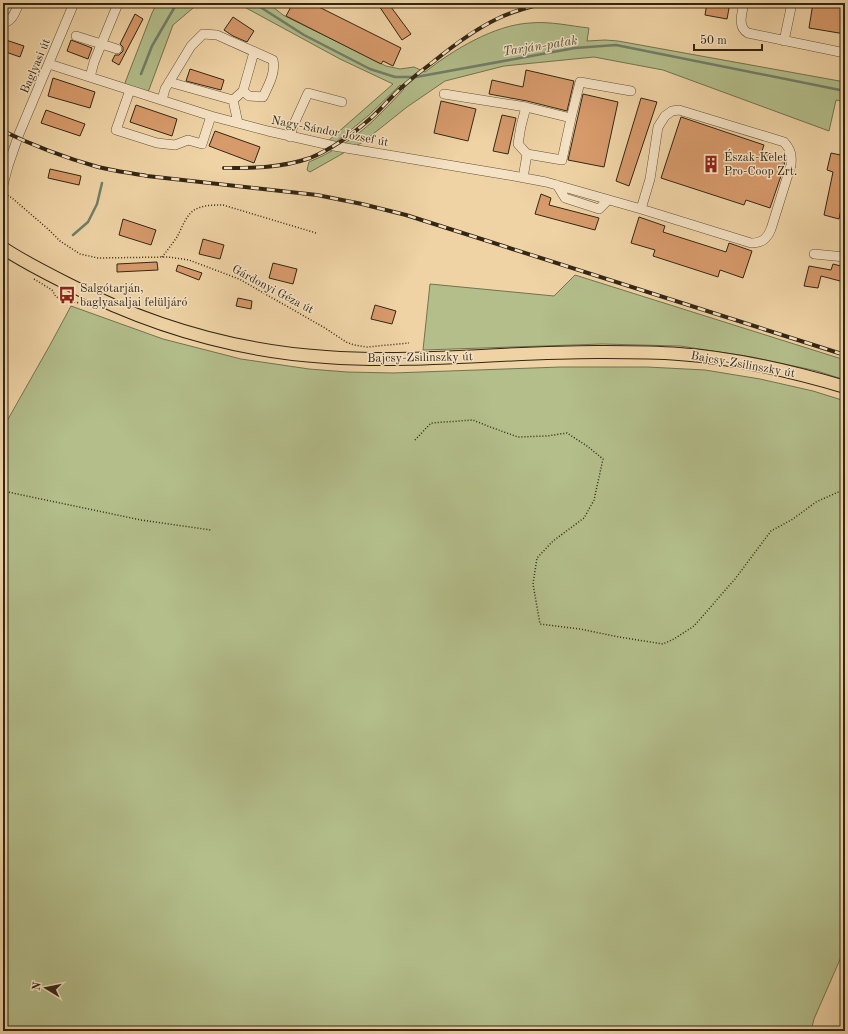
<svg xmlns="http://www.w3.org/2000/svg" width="848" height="1034" viewBox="0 0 848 1034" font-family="'Old Standard TT',serif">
<rect width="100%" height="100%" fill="#efd3a5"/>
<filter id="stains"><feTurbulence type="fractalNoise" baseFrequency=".005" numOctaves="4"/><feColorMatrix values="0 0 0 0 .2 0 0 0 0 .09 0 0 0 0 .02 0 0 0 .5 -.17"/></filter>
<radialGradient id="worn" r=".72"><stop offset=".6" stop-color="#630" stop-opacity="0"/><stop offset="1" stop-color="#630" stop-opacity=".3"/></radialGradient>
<!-- green -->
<path fill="#b3be8b" stroke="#737250" d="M 157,3 L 199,3 L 173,25 L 147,95 L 123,88 L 152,13 Z
M 237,3 L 268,3 L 283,15 L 386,66 L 400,69 L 414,67 L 425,72 C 453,50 494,25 530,23 C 550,21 570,26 589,28 L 587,41 L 605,40 L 618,41 L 845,82 L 845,102 L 836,100 L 829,131 L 663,70 L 594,57 L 504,66 L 445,81 L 407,107 L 363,142 L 310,172 L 307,170 L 309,162 C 333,152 355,138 374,120 C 384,110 394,100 404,89 L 400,85 L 369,115 L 336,142 L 328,141 L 393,84 L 340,59 Z
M 575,275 L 845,360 L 845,380 L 817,371 L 752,357 L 680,346 L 602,344 L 423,350 L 430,284 L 554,296 Z
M 71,306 L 163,339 L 241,359 L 309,369 L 347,372 L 393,373 L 561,367 L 647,367 L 705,370 L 760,379 L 813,391 L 845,401 L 845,948 L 814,1019 L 811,1031 L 3,1031 L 3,428 L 50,345 Z"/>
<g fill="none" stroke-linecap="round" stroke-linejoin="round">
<!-- stream -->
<path stroke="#717e6a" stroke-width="2.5" d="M 254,3 L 304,35 L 370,69 L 395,77 L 416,77 L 575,48 L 616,45 L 845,91
M 141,74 L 152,46 L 177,3
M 73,235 L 88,222 L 97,204 L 102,183"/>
</g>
<!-- building -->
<path fill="#d79a6b" stroke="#332614" d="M 293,3 L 311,3 L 401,48 L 393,66 L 383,61 L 381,64 L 286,16 Z
M 377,3 L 388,3 L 411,34 L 402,40 Z
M 707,3 L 730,3 L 727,19 L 705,15 Z
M 813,3 L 845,3 L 845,34 L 809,28 Z
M 135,14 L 143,19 L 119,65 L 112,61 L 115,55 L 119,55 L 123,51 L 123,47 L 120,44 Z
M 233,17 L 254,31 L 247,42 L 233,36 L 224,30 Z
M 3,39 L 24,46 L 20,57 L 3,51 Z
M 71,40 L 92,48 L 88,59 L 67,51 Z
M 190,69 L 224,80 L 221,90 L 186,81 Z
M 526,70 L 574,81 L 567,111 L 527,101 L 489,94 L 492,80 L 523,87 Z
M 53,78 L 95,92 L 90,108 L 48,96 Z
M 583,94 L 618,102 L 604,167 L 568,160 Z
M 641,98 L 657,102 L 629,186 L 616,181 Z
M 441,101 L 476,109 L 468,141 L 434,133 Z
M 136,105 L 177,119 L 172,136 L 130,122 Z
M 46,110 L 85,124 L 80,136 L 41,123 Z
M 502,115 L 516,118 L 508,154 L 493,151 Z
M 681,117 L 764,145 L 762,151 L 785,159 L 784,167 L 770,208 L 746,200 L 744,205 L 661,178 Z
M 215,131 L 260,147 L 254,163 L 209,146 Z
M 831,153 L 845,156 L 845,171 L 842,183 L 845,184 L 845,189 L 839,219 L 824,215 L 833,172 L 827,170 Z
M 50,169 L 81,176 L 79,185 L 48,178 Z
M 541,194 L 551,198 L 549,205 L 599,218 L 595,230 L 535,214 Z
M 639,217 L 665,226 L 663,232 L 726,252 L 729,243 L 752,251 L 743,278 L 720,270 L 718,277 L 653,256 L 655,250 L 631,243 Z
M 123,219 L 156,230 L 151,245 L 119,235 Z
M 203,239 L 224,245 L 220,259 L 199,254 Z
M 157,262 L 158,270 L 117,272 L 117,264 Z
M 273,263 L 297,269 L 293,284 L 269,278 Z
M 833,264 L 845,267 L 845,278 L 844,282 L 821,276 L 818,288 L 804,286 L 809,266 L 831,270 Z
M 178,265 L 202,273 L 199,280 L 176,271 Z
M 238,298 L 252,301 L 251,309 L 236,306 Z
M 375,305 L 396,311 L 392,324 L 371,319 Z"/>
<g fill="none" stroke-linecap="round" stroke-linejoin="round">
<!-- minor casing -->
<g stroke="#625138" stroke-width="10">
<path id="minor" d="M 744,3 C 742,13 737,27 748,33 L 845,53
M 3,23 C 13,21 15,12 19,3
M 76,36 L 117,49
M 784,41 L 792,3
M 49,64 L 211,116 L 268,131 L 334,146 L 508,175 L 546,182 L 641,209 L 751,243 C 762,243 767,239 771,229 L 791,165 C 792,155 791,150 784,142 L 679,110 L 672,111 L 665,116 L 658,127 L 650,179 L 641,209
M 90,77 L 94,62 L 117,6
M 169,82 L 233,100 L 243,91
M 130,90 L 116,130 L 157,143 L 175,145 L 188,140 L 202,144 L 211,116
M 444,94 L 526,107
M 162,100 L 165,89 L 191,46 L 203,34 L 217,35 L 273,60 C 276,73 268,86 263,97 L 249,96 L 243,91 L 254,52
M 233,100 L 238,123
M 571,118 L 580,82 L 631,91
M 290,137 L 293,126 L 308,93 L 342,102
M 523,178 L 527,154 L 518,144 L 521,126 L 526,107 L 571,118 L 562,160 L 527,154
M 3,185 L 8,166 L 19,134 L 74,3
M 557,185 L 565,198 L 599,209 L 608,200
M 814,254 L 845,257"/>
</g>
<!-- major casing -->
<g stroke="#332614" stroke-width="14">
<path id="major" d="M 3,248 C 24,262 46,273 68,284 C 150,326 234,351 326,357 C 419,364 512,351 605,352 C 629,352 654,352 679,354 C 735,358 791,371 845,387"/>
</g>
<!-- path -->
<path stroke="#332614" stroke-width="1.5" stroke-dasharray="1 2" stroke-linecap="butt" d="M 5,194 L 12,198 L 48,229 L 60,241 L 80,254 L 98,258 L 168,257 L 189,260 L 239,279 L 325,328 L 346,342 L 354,345 L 367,347 L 409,343
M 162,257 C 167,251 172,244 177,237 C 182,228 186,214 196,209 C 204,205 214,205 223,205 L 316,233
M 34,279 L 52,290 L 56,297 L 62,299 L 84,304
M 415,440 L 431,423 L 473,420 L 490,427 L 518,437 L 547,436 L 567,433 L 587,446 L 603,459 L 594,500 L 584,518 L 553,541 L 537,558 L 533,584 L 540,624 L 580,629 L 619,637 L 663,644 L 674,639 L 694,626 L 735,579 L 771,531 L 793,519 L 816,502 L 845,489
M 3,491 L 141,520 L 211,530"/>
<!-- minor -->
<use href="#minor" stroke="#f5e2c4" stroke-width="9"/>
<!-- major -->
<use href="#major" stroke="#efd3a5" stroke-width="12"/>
<!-- rail casing -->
<g stroke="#332614" stroke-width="4">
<path id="rail" d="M 3,131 C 34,146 66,158 98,167 C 114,171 131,173 147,176 L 317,195 L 362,204 L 406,215 L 845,355
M 224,168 C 254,168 281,168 310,158 C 332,149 353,134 371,118 C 381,109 390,98 401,88 C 411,79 422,70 433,62 C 454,45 475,29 499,18 C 513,11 529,7 545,3"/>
</g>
<!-- rail -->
<use href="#rail" stroke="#f5e2c4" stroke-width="2.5" stroke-dasharray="8" stroke-linecap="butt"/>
</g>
<!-- icons -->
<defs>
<g id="building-bare" transform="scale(1.38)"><path d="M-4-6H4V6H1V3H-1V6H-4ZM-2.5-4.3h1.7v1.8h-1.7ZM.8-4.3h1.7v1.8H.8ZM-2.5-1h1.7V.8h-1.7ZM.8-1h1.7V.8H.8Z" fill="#8f2418" stroke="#f5e2c4" stroke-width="2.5" paint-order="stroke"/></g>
<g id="bus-bare" transform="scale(1.38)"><path d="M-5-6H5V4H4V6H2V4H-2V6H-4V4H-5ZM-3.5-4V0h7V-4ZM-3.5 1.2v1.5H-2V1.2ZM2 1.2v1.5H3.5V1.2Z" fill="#8f2418" stroke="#f5e2c4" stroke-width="2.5" paint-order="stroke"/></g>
</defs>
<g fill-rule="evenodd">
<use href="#building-bare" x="711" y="164"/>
<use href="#bus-bare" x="67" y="295"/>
</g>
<g text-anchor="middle" stroke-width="3" stroke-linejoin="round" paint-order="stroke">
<!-- street labels -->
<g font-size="12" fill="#332614" stroke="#f5e2c4">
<text transform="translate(35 66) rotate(-67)" y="4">Baglyasi út</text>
<text transform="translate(330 131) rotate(11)" y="4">Nagy-Sándor József út</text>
<text transform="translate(273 289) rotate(28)" y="4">Gárdonyi Géza út</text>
<text transform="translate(420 357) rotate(-1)" y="4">Bajcsy-Zsilinszky út</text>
<text transform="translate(743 364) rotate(10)" y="4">Bajcsy-Zsilinszky út</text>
</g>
<!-- poi labels -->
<g font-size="12" fill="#332614" stroke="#f5e2c4" text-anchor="start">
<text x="724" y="161">Észak-Kelet<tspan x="724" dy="14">Pro-Coop Zrt.</tspan></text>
<text x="80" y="292">Salgótarján,<tspan x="80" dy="14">baglyasaljai felüljáró</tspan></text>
</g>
<!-- water labels -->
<g font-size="13" font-style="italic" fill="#4d4a38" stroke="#f5e2c4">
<text transform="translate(540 45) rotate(-9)" y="5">Tarján-patak</text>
</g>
</g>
<!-- margin -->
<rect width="848" height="1034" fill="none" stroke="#efd3a5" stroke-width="16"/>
<rect x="4" y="4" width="840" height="1026" fill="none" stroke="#332614" stroke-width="2"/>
<rect x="8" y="8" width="832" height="1018" fill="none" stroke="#332614"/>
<!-- north arrow -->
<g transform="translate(46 988) rotate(280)" stroke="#f5e2c4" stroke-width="3" paint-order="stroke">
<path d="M0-3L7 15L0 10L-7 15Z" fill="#332614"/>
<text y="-6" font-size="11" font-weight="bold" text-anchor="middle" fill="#332614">N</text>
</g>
<!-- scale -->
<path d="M694 44v6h68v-6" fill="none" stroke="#332614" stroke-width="2"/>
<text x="700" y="44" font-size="12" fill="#332614" stroke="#f5e2c4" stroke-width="3" paint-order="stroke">50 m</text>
<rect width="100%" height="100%" filter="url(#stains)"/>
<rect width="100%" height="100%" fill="url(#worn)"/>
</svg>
